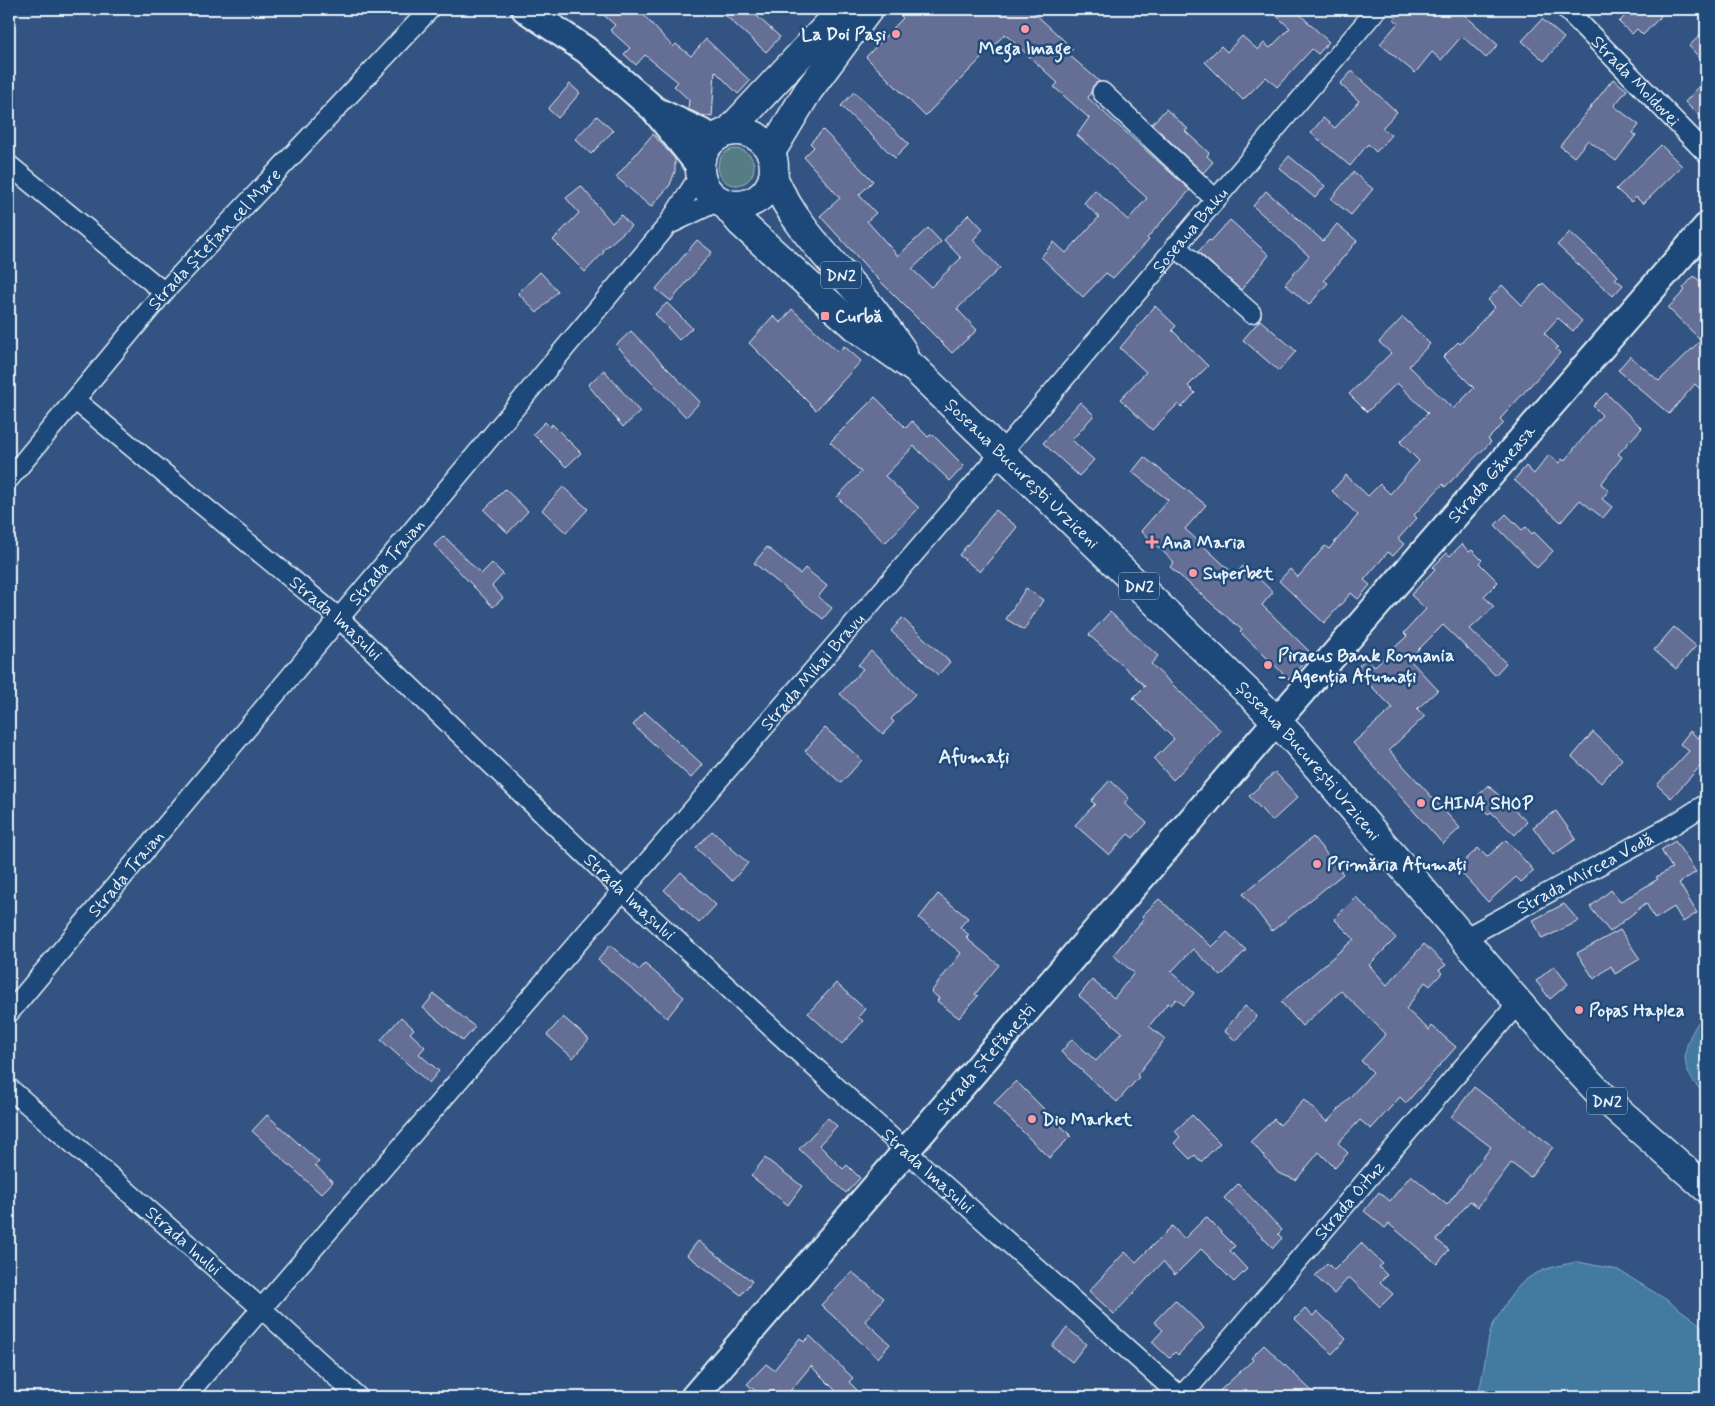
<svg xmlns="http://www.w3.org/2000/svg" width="1715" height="1406" viewBox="0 0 1715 1406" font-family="Mynerve,sans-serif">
<rect width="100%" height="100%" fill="#335482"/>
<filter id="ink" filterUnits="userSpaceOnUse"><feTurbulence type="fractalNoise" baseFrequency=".02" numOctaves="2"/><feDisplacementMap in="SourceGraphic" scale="10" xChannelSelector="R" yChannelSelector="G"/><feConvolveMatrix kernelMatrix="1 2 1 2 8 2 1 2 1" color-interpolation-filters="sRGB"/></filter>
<g filter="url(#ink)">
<!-- green -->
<path fill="#547d83" stroke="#9eb7be" d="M718 167a18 18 0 1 1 36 0a18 18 0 1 1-36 0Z"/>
<!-- water -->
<path fill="#437aa0" stroke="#85aac3" d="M 1706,1011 L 1706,1095 C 1674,1067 1683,1042 1706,1011 Z
M 1578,1262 L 1618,1270 L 1670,1302 L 1706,1329 L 1706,1397 L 1477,1397 C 1484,1376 1485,1354 1490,1333 C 1492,1325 1497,1318 1501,1312 C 1522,1274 1538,1269 1578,1262 Z"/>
<!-- building -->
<path fill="#656e95" stroke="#e8f1f8" d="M 597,9 L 638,9 L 673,47 L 676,44 L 691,56 L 706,39 L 750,81 L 738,94 L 715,71 L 712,117 L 701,115 L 688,109 L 689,100 L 674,86 L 678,82 L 645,55 L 636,65 L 624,54 L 630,48 L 610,30 L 615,25 Z
M 718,9 L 749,9 L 780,37 L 766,52 Z
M 894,9 L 1030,9 L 1073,49 L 1068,54 L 1099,81 L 1094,85 L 1088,98 L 1190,190 L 1147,238 L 1149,240 L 1113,278 L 1106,273 L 1083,297 L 1041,257 L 1054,242 L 1066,253 L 1099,217 L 1084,203 L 1095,190 L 1128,220 L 1147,198 L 1077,135 L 1089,118 L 1054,87 L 1058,83 L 1005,34 L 925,116 L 866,57 L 903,18 Z
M 1269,9 L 1294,9 L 1329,42 L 1318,54 L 1312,49 L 1277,87 L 1266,77 L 1243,100 L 1205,62 L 1221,46 L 1227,52 L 1242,36 L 1258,50 L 1264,43 L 1270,48 L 1290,28 Z
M 1403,9 L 1458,9 L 1498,45 L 1486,58 L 1462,36 L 1441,60 L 1432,52 L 1415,73 L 1380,44 L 1398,23 L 1394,19 Z
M 1632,9 L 1654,9 L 1661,16 L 1643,35 L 1637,29 L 1632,34 L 1619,22 Z
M 1542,19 L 1564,38 L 1544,61 L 1522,41 Z
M 1706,30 L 1706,65 L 1689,46 Z
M 1352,71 L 1397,112 L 1382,128 L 1391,135 L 1376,152 L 1368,144 L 1350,166 L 1311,133 L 1323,118 L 1335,128 L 1359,101 L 1340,84 Z
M 1613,79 L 1627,90 L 1614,106 L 1639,125 L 1633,133 L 1636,135 L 1616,161 L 1588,140 L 1574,157 L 1560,146 Z
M 1706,79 L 1706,123 L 1685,102 Z
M 570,84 L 580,93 L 558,118 L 548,109 Z
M 854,92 L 909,144 L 895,158 L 841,106 Z
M 1166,109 L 1188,129 L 1185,131 L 1209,153 L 1207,156 L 1213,162 L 1203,173 L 1152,124 Z
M 597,116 L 613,131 L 591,154 L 575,139 Z
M 823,130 L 873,181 L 859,195 L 876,213 L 867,221 L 898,256 L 928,228 L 941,242 L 912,269 L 931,287 L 961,258 L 944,240 L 969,214 L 983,229 L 973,240 L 1000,268 L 957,309 L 977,330 L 952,353 L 872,273 L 820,216 L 840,198 L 804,157 L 814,147 L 810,143 Z
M 653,134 L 675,159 L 675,171 L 670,185 L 651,207 L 616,177 Z
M 1661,145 L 1682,166 L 1643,204 L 1636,197 L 1631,202 L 1616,189 Z
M 1289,156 L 1325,186 L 1315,198 L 1279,168 Z
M 1353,172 L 1373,189 L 1351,215 L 1331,199 Z
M 581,186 L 612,223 L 621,215 L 631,226 L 603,250 L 604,252 L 585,272 L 553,240 L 579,213 L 566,198 Z
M 1266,191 L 1323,241 L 1337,224 L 1357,241 L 1324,280 L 1328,283 L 1309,305 L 1285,284 L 1309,256 L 1253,206 Z
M 1230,220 L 1269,255 L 1241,290 L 1198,252 L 1209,240 L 1211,241 Z
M 1570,232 L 1618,276 L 1615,279 L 1623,285 L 1613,296 L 1557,245 Z
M 697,240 L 712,252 L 671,301 L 656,289 Z
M 540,272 L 558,291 L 537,313 L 518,293 Z
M 1694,276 L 1706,287 L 1706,381 L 1699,388 L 1695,384 L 1669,414 L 1618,370 L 1630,356 L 1659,381 L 1701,340 L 1668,308 L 1685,290 L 1683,288 Z
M 1543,283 L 1582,321 L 1573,331 L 1558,318 L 1544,333 L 1558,347 L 1556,349 L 1560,353 L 1500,419 L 1504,423 L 1488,439 L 1491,442 L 1445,487 L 1443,484 L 1414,515 L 1417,518 L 1398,539 L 1404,544 L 1393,556 L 1388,552 L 1364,580 L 1370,585 L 1358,599 L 1351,593 L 1324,623 L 1279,581 L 1290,569 L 1298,577 L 1325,546 L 1329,549 L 1358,515 L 1332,491 L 1346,475 L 1368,496 L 1380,484 L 1390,494 L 1419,461 L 1400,442 L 1428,413 L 1397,383 L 1367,412 L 1349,394 L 1391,353 L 1379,342 L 1403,317 L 1430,344 L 1409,366 L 1453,409 L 1474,388 L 1443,357 L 1458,342 L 1460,344 L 1495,307 L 1488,300 L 1502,285 L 1522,305 Z
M 667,303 L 692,328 L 679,340 L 655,314 Z
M 1155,306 L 1176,326 L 1172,330 L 1208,366 L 1188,386 L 1195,393 L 1181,408 L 1178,404 L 1152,430 L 1120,399 L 1146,372 L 1120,348 Z
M 792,309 L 835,349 L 839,351 L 844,346 L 861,361 L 816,410 L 749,343 L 773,316 L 781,323 Z
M 1260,320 L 1296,351 L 1279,371 L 1243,340 Z
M 631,331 L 700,402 L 686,417 L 616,345 Z
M 604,370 L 640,412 L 623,427 L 588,385 Z
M 1606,393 L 1642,428 L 1618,454 L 1622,457 L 1601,484 L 1609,490 L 1602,499 L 1612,507 L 1603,518 L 1580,500 L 1561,522 L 1514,480 L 1526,466 L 1534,474 L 1549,455 L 1559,463 L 1562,459 L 1564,461 L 1602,415 L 1593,406 Z
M 875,397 L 906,428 L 912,421 L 928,437 L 932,434 L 964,466 L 950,481 L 914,446 L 885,476 L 919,508 L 885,543 L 837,497 L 861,472 L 830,442 Z
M 1080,402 L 1094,415 L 1072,440 L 1094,460 L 1079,476 L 1043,443 Z
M 545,422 L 550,427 L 552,424 L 581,453 L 566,467 L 533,434 Z
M 1144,457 L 1206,505 L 1185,529 L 1235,575 L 1244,565 L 1273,592 L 1262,605 L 1313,655 L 1289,679 L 1240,632 L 1242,630 L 1170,567 L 1174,562 L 1141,531 L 1168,500 L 1132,472 Z
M 563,487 L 588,509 L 566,533 L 542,510 Z
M 505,489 L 528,511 L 508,533 L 484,510 Z
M 996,510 L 1017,527 L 980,572 L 959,555 Z
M 1506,514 L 1522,530 L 1526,527 L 1532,534 L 1534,532 L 1553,551 L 1537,568 L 1495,525 Z
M 444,536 L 481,574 L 492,563 L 503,574 L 492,586 L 503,598 L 493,607 L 434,545 Z
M 1462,544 L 1469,552 L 1472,550 L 1482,560 L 1479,563 L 1498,582 L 1484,596 L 1494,607 L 1470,629 L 1506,663 L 1495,675 L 1443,625 L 1409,659 L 1438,690 L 1417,709 L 1425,716 L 1389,750 L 1460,828 L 1443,844 L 1353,743 L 1393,708 L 1355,670 L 1366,658 L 1375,666 L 1407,636 L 1404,633 L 1426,609 L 1411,595 L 1435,569 L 1433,567 L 1447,553 L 1450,556 Z
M 767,547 L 800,574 L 805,568 L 827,586 L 818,597 L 832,608 L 823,619 L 754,563 Z
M 1026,588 L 1043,600 L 1024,630 L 1006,619 Z
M 1110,612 L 1158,656 L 1151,664 L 1221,731 L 1173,780 L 1154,759 L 1174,739 L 1133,698 L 1145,686 L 1089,635 Z
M 902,618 L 950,662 L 938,675 L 891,631 Z
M 1674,627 L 1696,646 L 1676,669 L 1654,650 Z
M 871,651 L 915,694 L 891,719 L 894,722 L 883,734 L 840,694 L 863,669 L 858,665 Z
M 645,712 L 703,765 L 691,778 L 633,725 Z
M 825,728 L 862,760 L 841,783 L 805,751 Z
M 1706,729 L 1706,760 L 1671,798 L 1657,785 L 1689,751 L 1680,744 L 1690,731 L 1698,738 Z
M 1593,732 L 1622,759 L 1601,783 L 1572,757 Z
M 1275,772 L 1298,797 L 1272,821 L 1249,796 Z
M 1110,780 L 1129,798 L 1124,803 L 1147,823 L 1133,838 L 1128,834 L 1109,855 L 1075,825 L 1095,804 L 1091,801 Z
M 1488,785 L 1527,822 L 1515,835 L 1491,812 L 1488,814 L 1474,800 Z
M 1556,811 L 1576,839 L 1553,855 L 1533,827 Z
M 712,831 L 748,863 L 732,881 L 696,848 Z
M 1313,837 L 1343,874 L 1272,931 L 1243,894 Z
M 1506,840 L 1534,871 L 1521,882 L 1516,877 L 1488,902 L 1457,868 L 1478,848 L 1487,857 Z
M 1675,841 L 1696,872 L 1679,883 L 1697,913 L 1683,922 L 1674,907 L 1655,919 L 1646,903 L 1610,932 L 1590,907 L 1611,890 L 1620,902 L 1658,879 L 1656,877 L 1672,868 L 1661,850 Z
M 681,872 L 716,905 L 699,923 L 664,890 Z
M 938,894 L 968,918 L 960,927 L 969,935 L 966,938 L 999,965 L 975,994 L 978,996 L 959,1018 L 937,1001 L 939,998 L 931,992 L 961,953 L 919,918 Z
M 1356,897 L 1396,938 L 1369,965 L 1387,985 L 1424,944 L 1446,965 L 1439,970 L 1442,973 L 1430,986 L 1425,982 L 1406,1009 L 1429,1030 L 1432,1026 L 1456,1047 L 1406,1103 L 1400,1097 L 1371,1129 L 1360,1120 L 1338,1143 L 1348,1153 L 1335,1168 L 1319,1152 L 1296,1180 L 1278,1173 L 1251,1141 L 1274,1119 L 1280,1125 L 1304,1100 L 1327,1122 L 1373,1072 L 1361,1061 L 1386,1034 L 1341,991 L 1302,1026 L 1281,1002 L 1354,939 L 1334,919 Z
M 1159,899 L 1212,947 L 1227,932 L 1246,950 L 1221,976 L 1193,949 L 1171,972 L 1194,993 L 1184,1005 L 1176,999 L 1171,1005 L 1168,1003 L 1149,1026 L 1165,1039 L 1137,1075 L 1139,1077 L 1117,1102 L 1061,1052 L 1072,1039 L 1096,1061 L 1122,1032 L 1079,996 L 1092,980 L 1114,998 L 1134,973 L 1113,955 L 1144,919 L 1142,916 Z
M 1564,904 L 1579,921 L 1542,939 L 1533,920 Z
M 1620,930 L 1640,959 L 1615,974 L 1611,966 L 1594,979 L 1577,953 Z
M 610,945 L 639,970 L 645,964 L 684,997 L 667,1018 L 598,960 Z
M 1554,966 L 1568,984 L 1550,999 L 1536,981 Z
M 836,983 L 865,1009 L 858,1017 L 863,1021 L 842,1044 L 808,1013 Z
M 434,994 L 475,1027 L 463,1041 L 423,1008 Z
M 1245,1006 L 1257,1016 L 1236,1041 L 1224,1031 Z
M 401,1017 L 414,1029 L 410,1033 L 425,1047 L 419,1054 L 439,1071 L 429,1083 L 381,1040 Z
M 563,1017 L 589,1039 L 573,1058 L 547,1035 Z
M 1016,1081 L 1071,1136 L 1049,1158 L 994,1103 Z
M 1474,1087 L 1553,1147 L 1530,1177 L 1511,1163 L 1478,1207 L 1470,1201 L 1437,1240 L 1449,1250 L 1437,1264 L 1389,1224 L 1385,1228 L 1364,1211 L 1379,1192 L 1390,1201 L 1411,1175 L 1447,1205 L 1491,1147 L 1451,1117 Z
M 267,1115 L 319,1162 L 315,1165 L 333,1182 L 321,1194 L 252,1131 Z
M 1192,1115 L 1220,1143 L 1201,1162 L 1195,1155 L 1190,1159 L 1174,1143 L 1180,1137 L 1175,1131 Z
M 828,1118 L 837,1126 L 819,1145 L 843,1169 L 847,1165 L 860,1178 L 846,1193 L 799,1149 Z
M 765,1158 L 802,1186 L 788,1205 L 751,1176 Z
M 1238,1184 L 1282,1230 L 1278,1234 L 1282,1238 L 1273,1248 L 1224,1198 Z
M 1206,1217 L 1235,1246 L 1230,1251 L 1247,1269 L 1234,1282 L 1201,1249 L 1175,1275 L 1163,1262 L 1114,1314 L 1089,1291 L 1125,1252 L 1136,1262 L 1172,1226 L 1184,1239 Z
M 698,1241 L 752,1281 L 741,1295 L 687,1255 Z
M 1361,1243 L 1383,1264 L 1379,1267 L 1387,1275 L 1380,1282 L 1393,1294 L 1380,1307 L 1349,1277 L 1334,1294 L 1315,1276 L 1327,1263 L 1334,1270 Z
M 852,1272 L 884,1298 L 865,1321 L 890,1344 L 878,1358 L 821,1305 Z
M 1175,1300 L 1204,1328 L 1178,1355 L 1175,1352 L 1169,1358 L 1152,1342 L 1163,1330 L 1154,1322 Z
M 1305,1309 L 1313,1316 L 1317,1311 L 1346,1339 L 1332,1354 L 1295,1319 Z
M 1067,1328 L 1086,1344 L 1072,1362 L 1052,1346 Z
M 810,1336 L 853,1378 L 849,1382 L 857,1390 L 851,1397 L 842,1397 L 811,1366 L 785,1397 L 763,1397 L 747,1384 L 766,1364 L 774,1370 L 800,1338 L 804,1342 Z
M 1264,1345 L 1318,1397 L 1213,1397 L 1253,1360 L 1251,1358 Z"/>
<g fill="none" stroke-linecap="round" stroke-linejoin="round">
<!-- minor casing -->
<g stroke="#e8f1f8" stroke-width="22">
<g id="minor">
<path id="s1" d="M 1566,9 L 1706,153"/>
<path d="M 1102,92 L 1215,199"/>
<path d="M 9,165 L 164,292"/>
<path d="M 668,225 L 718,201"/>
<path d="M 1175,246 L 1251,313"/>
<path id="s2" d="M 75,400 L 339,618 L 623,891 L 906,1151 L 1181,1397"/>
<path id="s3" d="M 9,479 L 164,292 L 430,9"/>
<path id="s4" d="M 1463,939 L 1673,825 L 1706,804"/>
<path id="s5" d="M 9,1013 L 667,226 L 700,175"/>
<path id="s6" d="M 9,1088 L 261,1308 L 358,1397"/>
<path id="s7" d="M 185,1397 L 1002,452 L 1377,9"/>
<path id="s8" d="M 1181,1397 L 1518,1003"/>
</g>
</g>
<!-- secondary casing -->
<g stroke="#e8f1f8" stroke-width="30">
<g id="secondary">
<path d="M 525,9 L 586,50 L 654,109 L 699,165"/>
<path d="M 659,112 L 714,138"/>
<path id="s9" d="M 694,1397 L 1260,740 L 1706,227"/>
</g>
</g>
<!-- trunk casing -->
<g stroke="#e8f1f8" stroke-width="31">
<g id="trunk">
<circle cx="737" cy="168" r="37"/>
<path d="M 729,131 L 843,9"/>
<path d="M 771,152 L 808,91 L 869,9"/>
<path d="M 773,177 C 795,228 834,263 869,305 C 881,320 892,336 903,352"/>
<path id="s10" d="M 725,204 L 741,223 L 854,326 L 915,369 L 1257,701 L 1297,743 L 1558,1049 L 1603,1097 L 1706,1188"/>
</g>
</g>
<!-- minor -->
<use href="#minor" stroke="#1f4a7a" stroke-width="19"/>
<!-- secondary -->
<use href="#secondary" stroke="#1f4a7a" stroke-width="26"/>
<!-- trunk -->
<use href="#trunk" stroke="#1f4a7a" stroke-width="28"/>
</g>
</g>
<!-- markers -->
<g fill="#ff9aa2" stroke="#1f4a7a" stroke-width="2">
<circle cx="1025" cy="29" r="5"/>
<circle cx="896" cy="34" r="5"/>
<rect x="820" y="311" width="10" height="10" rx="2.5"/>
<path d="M1149.5 534.5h5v5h5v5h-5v5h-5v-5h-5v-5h5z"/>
<circle cx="1193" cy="573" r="5"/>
<circle cx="1268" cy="665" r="5"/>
<circle cx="1421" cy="803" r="5"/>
<circle cx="1317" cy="864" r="5"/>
<circle cx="1579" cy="1010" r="5"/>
<circle cx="1032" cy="1119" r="5"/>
</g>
<g text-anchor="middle" stroke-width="5" stroke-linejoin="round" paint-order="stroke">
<!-- shield labels -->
<g fill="#1f4a7a" stroke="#acbfd2" stroke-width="1">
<rect x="821" y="261.5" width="40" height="27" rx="4"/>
<rect x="1119" y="572.5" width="40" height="27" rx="4"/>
<rect x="1587" y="1087.5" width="40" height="27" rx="4"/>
</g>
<g font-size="16" font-weight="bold" fill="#e8f1f8">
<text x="841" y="281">DN2</text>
<text x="1139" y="592">DN2</text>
<text x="1607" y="1107">DN2</text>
</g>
<!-- poi labels -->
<g font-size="18" font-weight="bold" fill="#e8f1f8" stroke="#1f4a7a" text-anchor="start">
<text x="886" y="40" text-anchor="end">La Doi Pași</text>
<text x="1025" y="54" text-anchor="middle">Mega Image</text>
<text x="835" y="322">Curbă</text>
<text x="1162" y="548">Ana Maria</text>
<text x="1203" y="579">Superbet</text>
<text x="1278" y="661">Piraeus Bank Romania<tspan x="1278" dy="21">- Agenția Afumați</tspan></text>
<text x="1431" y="809">CHINA SHOP</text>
<text x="1327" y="870">Primăria Afumați</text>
<text x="1589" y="1016">Popas Haplea</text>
<text x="1042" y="1125">Dio Market</text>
</g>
<!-- street labels -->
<g font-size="18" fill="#e8f1f8" stroke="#1f4a7a">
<text dy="6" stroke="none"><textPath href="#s1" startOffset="100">Strada Moldovei</textPath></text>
<text dy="6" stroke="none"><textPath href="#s7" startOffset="1540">Șoseaua Baku</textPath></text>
<text dy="6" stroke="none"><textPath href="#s3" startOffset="316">Strada Ștefan cel Mare</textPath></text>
<text dy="6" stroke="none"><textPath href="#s10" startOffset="402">Șoseaua București Urziceni</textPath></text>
<text dy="6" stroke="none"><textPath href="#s9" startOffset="1220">Strada Găneasa</textPath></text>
<text dy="6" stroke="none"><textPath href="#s5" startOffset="588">Strada Traian</textPath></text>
<text dy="6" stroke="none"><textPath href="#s2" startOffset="340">Strada Imașului</textPath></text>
<text dy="6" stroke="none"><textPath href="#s7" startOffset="959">Strada Mihai Bravu</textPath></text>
<text dy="6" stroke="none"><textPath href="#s10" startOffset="808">Șoseaua București Urziceni</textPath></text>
<text dy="6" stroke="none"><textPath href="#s4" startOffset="139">Strada Mircea Vodă</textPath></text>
<text dy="6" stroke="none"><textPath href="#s5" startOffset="182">Strada Traian</textPath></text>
<text dy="6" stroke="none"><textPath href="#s2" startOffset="745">Strada Imașului</textPath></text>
<text dy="6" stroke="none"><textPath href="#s9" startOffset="446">Strada Ștefănești</textPath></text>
<text dy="6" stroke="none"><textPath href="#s2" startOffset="1150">Strada Imașului</textPath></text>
<text dy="6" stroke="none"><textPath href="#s8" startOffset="259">Strada Oituz</textPath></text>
<text dy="6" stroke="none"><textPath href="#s6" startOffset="232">Strada Inului</textPath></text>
</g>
<!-- quarter labels -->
<g font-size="20" font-weight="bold" fill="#e8f1f8" stroke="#1f4a7a">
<text x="974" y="763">Afumați</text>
</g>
</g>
<!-- margin -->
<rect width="1715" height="1406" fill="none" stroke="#1f4a7a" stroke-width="30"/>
<rect x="15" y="15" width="1685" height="1376" fill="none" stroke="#e8f1f8" stroke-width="2" filter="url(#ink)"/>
</svg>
